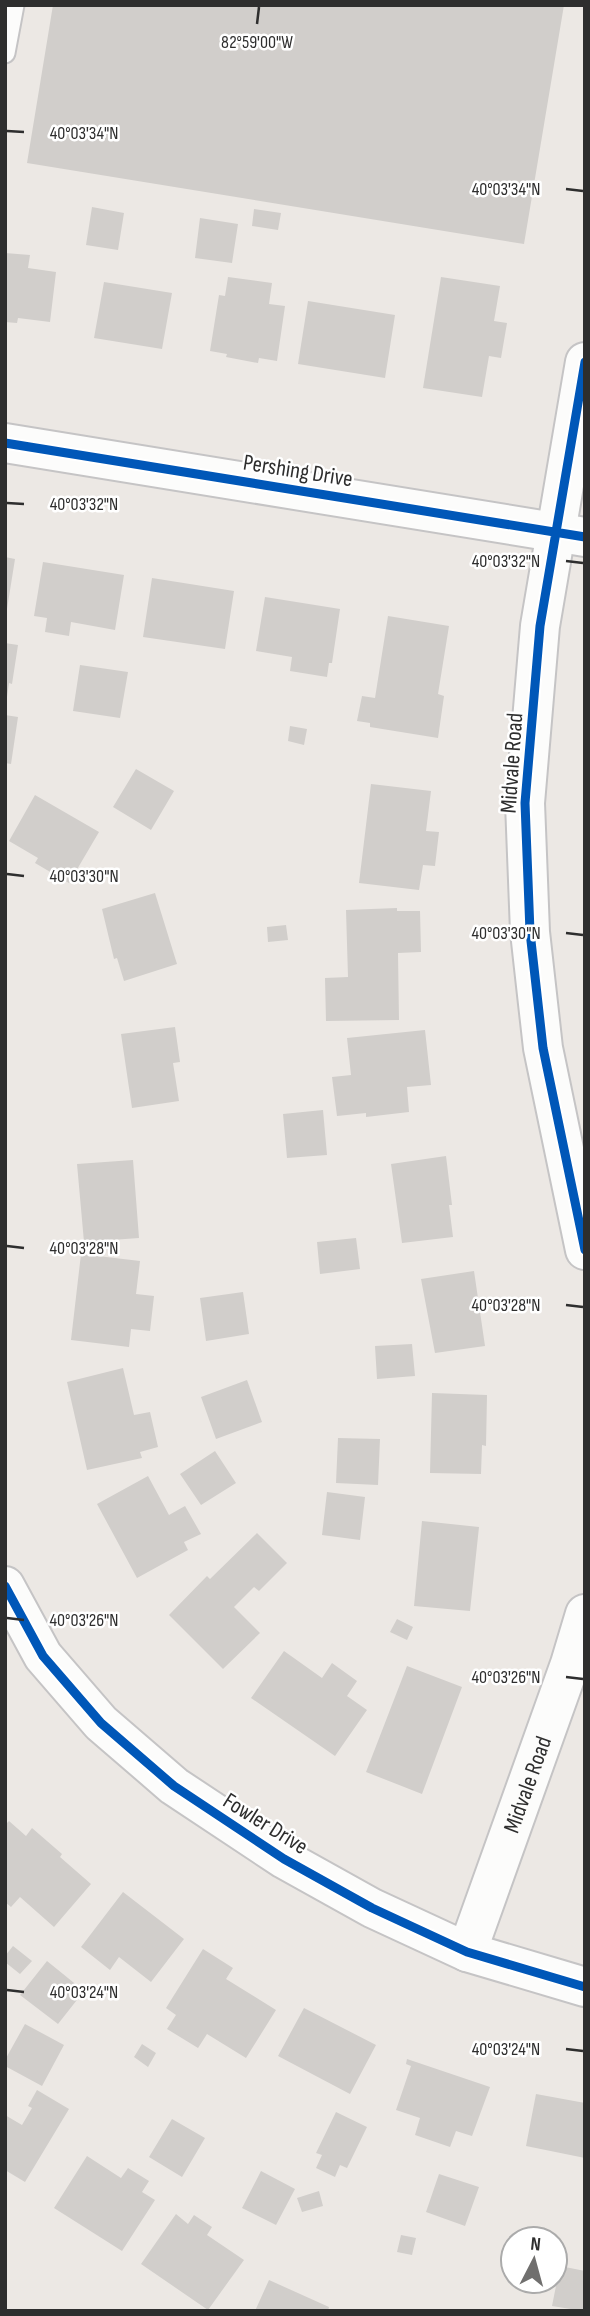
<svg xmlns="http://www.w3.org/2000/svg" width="590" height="2316" viewBox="0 0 590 2316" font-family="'Sofia Sans Condensed',sans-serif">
<rect width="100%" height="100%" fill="#ece8e4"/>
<!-- building -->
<path fill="#d1cecb" d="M 53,5 L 564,5 L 524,244 L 27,163 Z
M 92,207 L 124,213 L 118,250 L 86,245 Z
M 254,209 L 281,213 L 278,230 L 252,226 Z
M 200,218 L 238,224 L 232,263 L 195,258 Z
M 5,253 L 30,255 L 28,268 L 56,272 L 50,322 L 18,318 L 17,323 L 5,322 Z
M 228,277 L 272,283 L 269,304 L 285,306 L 277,361 L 259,358 L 258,363 L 226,357 L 227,354 L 210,351 L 219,295 L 225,296 Z
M 441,277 L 500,286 L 494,321 L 507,323 L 501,358 L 489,356 L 482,397 L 423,388 Z
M 104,282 L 172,293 L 162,349 L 94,338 Z
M 308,301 L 395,315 L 385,378 L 298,364 Z
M 5,557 L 15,559 L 7,609 L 5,608 Z
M 43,562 L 124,575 L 115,630 L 71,622 L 69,636 L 45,632 L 47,618 L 34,616 Z
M 152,578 L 234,591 L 225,649 L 143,637 Z
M 265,597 L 340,609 L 332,663 L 329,663 L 327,677 L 290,671 L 292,657 L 256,651 Z
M 388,616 L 449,626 L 438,694 L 444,696 L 438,738 L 370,727 L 370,723 L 357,721 L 362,696 L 375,698 Z
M 5,643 L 18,645 L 12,684 L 9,683 L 7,697 Z
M 80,665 L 128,672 L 120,718 L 73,711 Z
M 5,715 L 18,717 L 11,764 L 5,763 Z
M 290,726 L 307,729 L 304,745 L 288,741 Z
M 136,769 L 174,791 L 151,830 L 113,807 Z
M 371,784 L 431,791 L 426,831 L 439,832 L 435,866 L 423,865 L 419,890 L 359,883 Z
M 35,795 L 99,832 L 69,883 L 35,863 L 38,858 L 9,841 Z
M 155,893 L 177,964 L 124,981 L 117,958 L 114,959 L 102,909 Z
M 397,908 L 397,911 L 420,911 L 421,952 L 398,953 L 399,1020 L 326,1021 L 325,978 L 348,977 L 346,910 Z
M 286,925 L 288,940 L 268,942 L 267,927 Z
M 175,1027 L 180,1062 L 173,1063 L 179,1101 L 132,1108 L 121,1034 Z
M 425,1030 L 431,1085 L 407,1087 L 409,1112 L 366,1117 L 366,1113 L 337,1116 L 332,1077 L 351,1075 L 347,1038 Z
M 323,1110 L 327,1155 L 287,1158 L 283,1114 Z
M 446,1156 L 452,1205 L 449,1205 L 453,1237 L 402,1243 L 391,1164 Z
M 133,1160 L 139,1238 L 84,1242 L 77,1164 Z
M 356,1238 L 360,1269 L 320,1274 L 317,1242 Z
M 81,1254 L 140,1261 L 136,1294 L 154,1296 L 150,1331 L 131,1329 L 129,1347 L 71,1340 Z
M 474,1271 L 485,1346 L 435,1353 L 421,1279 Z
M 243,1292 L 249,1334 L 206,1341 L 200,1298 Z
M 412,1344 L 415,1376 L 377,1379 L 375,1346 Z
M 123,1368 L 134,1415 L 150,1412 L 158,1447 L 140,1452 L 142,1458 L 87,1470 L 67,1382 Z
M 247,1380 L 262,1422 L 216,1439 L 201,1397 Z
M 432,1393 L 487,1395 L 486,1446 L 482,1445 L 481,1474 L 430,1473 Z
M 338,1438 L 380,1439 L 378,1485 L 336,1483 Z
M 215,1451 L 236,1483 L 201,1505 L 180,1474 Z
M 148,1476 L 169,1515 L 185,1506 L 201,1534 L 184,1542 L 188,1550 L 137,1578 L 97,1504 Z
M 327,1492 L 365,1497 L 360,1540 L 322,1535 Z
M 422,1521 L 479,1527 L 470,1611 L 414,1606 Z
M 257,1533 L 287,1563 L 259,1591 L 254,1587 L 234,1607 L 260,1633 L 223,1669 L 169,1615 L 207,1576 L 210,1579 Z
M 397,1619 L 413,1627 L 407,1640 L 390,1632 Z
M 284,1651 L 322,1678 L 332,1663 L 357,1681 L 347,1696 L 367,1710 L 335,1756 L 251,1698 Z
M 407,1666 L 462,1687 L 422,1794 L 366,1772 Z
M 9,1821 L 26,1836 L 32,1828 L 62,1854 L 60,1857 L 91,1884 L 54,1927 L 20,1897 L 11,1907 L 5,1902 L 5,1825 Z
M 123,1892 L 184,1939 L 151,1982 L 119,1957 L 110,1970 L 81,1947 Z
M 13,1946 L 32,1961 L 20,1974 L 5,1962 L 5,1956 Z
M 203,1949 L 233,1968 L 226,1979 L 276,2010 L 246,2058 L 207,2034 L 198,2048 L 167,2029 L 176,2015 L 166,2008 Z
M 47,1961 L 84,1991 L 58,2024 L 20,1995 Z
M 304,2008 L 376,2045 L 350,2094 L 278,2056 Z
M 25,2024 L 64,2045 L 42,2086 L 5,2066 L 5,2060 Z
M 142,2044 L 156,2053 L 148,2067 L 134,2057 Z
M 407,2059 L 490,2087 L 472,2136 L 456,2131 L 450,2147 L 415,2135 L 420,2118 L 396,2110 L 411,2066 L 406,2064 Z
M 37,2090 L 69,2109 L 25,2182 L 5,2170 L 5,2115 L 22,2125 L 32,2108 L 28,2106 Z
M 536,2094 L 585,2103 L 585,2158 L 526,2146 Z
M 336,2112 L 367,2127 L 347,2168 L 340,2165 L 335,2177 L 316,2168 L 322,2155 L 316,2153 Z
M 172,2119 L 205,2138 L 182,2177 L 149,2157 Z
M 87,2156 L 121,2178 L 128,2168 L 149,2181 L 142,2192 L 155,2200 L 122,2251 L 54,2208 Z
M 261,2171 L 295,2189 L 276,2225 L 242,2208 Z
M 439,2174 L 479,2187 L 465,2226 L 426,2212 Z
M 319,2191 L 323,2206 L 302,2212 L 297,2198 Z
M 176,2214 L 188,2224 L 194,2215 L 212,2227 L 207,2235 L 244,2260 L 208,2310 L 141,2264 Z
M 401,2235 L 416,2238 L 412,2255 L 397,2252 Z
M 560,2266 L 585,2271 L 583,2311 L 552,2306 Z
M 269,2280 L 329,2307 L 328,2311 L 255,2311 Z"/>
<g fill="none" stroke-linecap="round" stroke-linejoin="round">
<!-- service casing -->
<g stroke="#c5c4c5" stroke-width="23">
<path id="service" d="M 5,53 L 14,5"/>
</g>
<!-- minor casing -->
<g stroke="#c5c4c5" stroke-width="42">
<g id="minor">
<path d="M 585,362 L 540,626 L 525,803 L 530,932 L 543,1048 L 585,1250"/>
<path d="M 5,443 L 585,537"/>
<path d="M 5,1586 L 43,1656 L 101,1723 L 174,1786 L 284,1859 L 372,1908 L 467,1952 L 585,1987"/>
<path id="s1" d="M 467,1952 L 570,1664 L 585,1614"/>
</g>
</g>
<!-- service -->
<use href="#service" stroke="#fcfcfb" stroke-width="19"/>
<!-- minor -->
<use href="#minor" stroke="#fcfcfb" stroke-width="38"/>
<!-- cycleway casing -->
<g stroke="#fff" stroke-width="13">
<path id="cycleway" d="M 585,362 L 540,626 L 525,803 L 530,932 L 543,1048 L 585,1250
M 5,443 L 585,537
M 5,1586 L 43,1656 L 101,1723 L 174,1786 L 284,1859 L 372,1908 L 467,1952 L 585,1987"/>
</g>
<!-- cycleway -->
<use href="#cycleway" stroke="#0057b8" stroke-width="9"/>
</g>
<!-- ticks -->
<path fill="none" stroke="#2e2e2e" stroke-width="2.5" d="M 257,24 L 259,7M 7,131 L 24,132M 566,189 L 583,191M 7,503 L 24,504M 566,561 L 583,563M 7,874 L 24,876M 566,933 L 583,935M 7,1246 L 24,1248M 566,1305 L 583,1307M 7,1618 L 24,1620M 566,1677 L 583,1679M 7,1990 L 24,1992M 566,2049 L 583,2051"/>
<g text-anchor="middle" stroke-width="5" stroke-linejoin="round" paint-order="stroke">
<!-- street labels -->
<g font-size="23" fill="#2e2e2e" stroke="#fff">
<text transform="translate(298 470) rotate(9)" y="8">Pershing Drive</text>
<text transform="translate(511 763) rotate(-86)" y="8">Midvale Road</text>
<text dy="8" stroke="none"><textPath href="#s1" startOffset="178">Midvale Road</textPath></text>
<text transform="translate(266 1823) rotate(32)" y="8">Fowler Drive</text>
</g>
</g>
<g font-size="18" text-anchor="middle" fill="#2e2e2e" stroke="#fff" stroke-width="5" stroke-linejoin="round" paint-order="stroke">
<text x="257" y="48">82°59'00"W</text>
<text x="84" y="139">40°03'34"N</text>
<text x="506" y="195">40°03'34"N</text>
<text x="84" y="510">40°03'32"N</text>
<text x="506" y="567">40°03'32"N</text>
<text x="84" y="882">40°03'30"N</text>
<text x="506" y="939">40°03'30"N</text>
<text x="84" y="1254">40°03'28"N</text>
<text x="506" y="1311">40°03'28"N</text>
<text x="84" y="1626">40°03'26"N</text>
<text x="506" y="1683">40°03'26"N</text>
<text x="84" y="1998">40°03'24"N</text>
<text x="506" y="2055">40°03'24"N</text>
</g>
<!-- border -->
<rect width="590" height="2316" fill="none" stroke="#2e2e2e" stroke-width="14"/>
<!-- north arrow -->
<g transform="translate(534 2260) rotate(6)"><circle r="33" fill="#ffffff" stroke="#ababab" stroke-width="2"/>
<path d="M0-5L12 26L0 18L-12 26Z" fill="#706f6e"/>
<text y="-10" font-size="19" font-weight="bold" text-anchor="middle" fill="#2e2e2e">N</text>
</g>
</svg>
